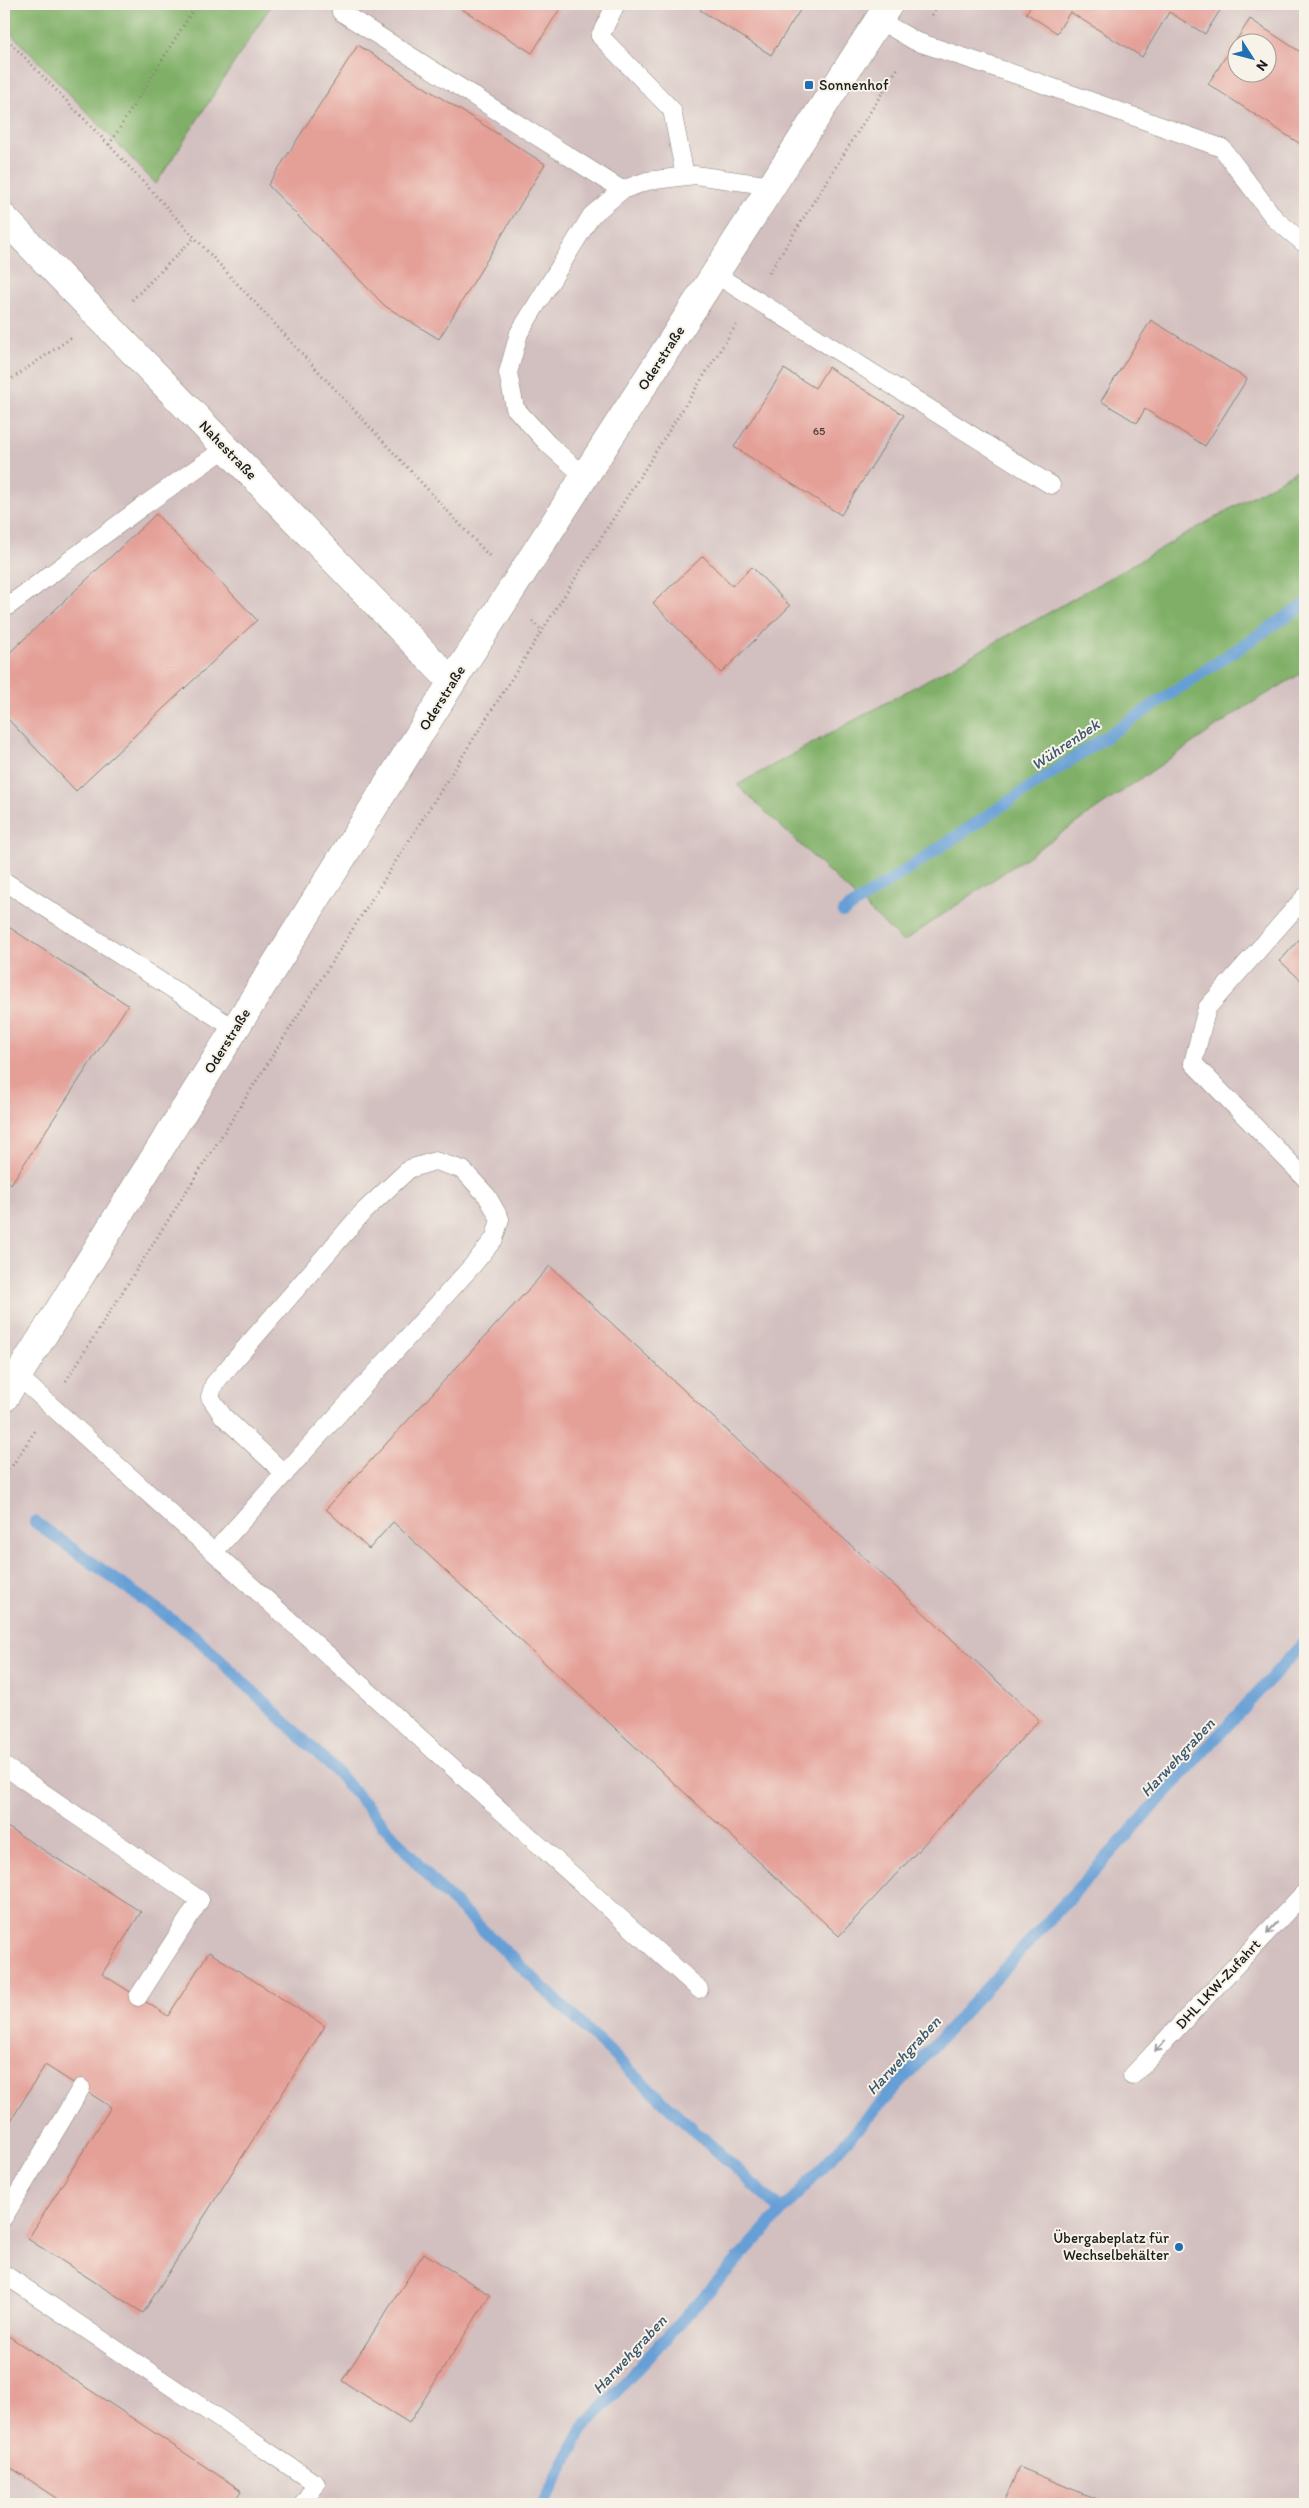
<svg xmlns="http://www.w3.org/2000/svg" width="1309" height="2508" viewBox="0 0 1309 2508" font-family="Itim,sans-serif">
<rect width="100%" height="100%" fill="#f7f3e8"/>
<filter id="ink" filterUnits="userSpaceOnUse"><feTurbulence type="fractalNoise" baseFrequency=".02" numOctaves="2"/><feDisplacementMap in="SourceGraphic" scale="10" xChannelSelector="R" yChannelSelector="G"/><feConvolveMatrix kernelMatrix="1 2 1 2 8 2 1 2 1" color-interpolation-filters="sRGB"/></filter>
<filter id="wash" filterUnits="userSpaceOnUse"><feTurbulence type="fractalNoise" baseFrequency=".0096" numOctaves="4" result="noise"/><feDisplacementMap in="SourceGraphic" scale="20" xChannelSelector="R" yChannelSelector="G"/><feGaussianBlur stdDeviation="1.12" result="paint"/><feColorMatrix in="noise" values="0 0 0 0 0 0 0 0 0 0 0 0 0 0 0 0 0 1.4 0 .05"/><feComposite in="paint" operator="in"/></filter>
<g filter="url(#wash)">
<rect width="100%" height="100%" fill="#efe9d1"/>
<!-- industrial -->
<path fill="#d2bfbf" fill-rule="evenodd" d="M 4,4 L 1305,4 L 1305,2504 L 4,2504 ZM 1236,42 L 1266,42 L 1266,72 L 1236,72 Z"/>
<!-- forest -->
<path fill="#80b068" stroke="#4e6642" d="M 4,4 L 272,4 L 156,184 L 4,26 Z
M 1305,466 L 1305,671 L 1242,709 L 903,942 L 737,785 L 1043,616 Z"/>
<g fill="none" stroke-linecap="round" stroke-linejoin="round">
<!-- stream -->
<path stroke="#669fd5" stroke-width="12" d="M 843,912 L 1305,604
M 35,1522 L 196,1637 L 334,1769 L 438,1887 L 627,2068 L 782,2211
M 543,2504 L 583,2428 L 1305,1641"/>
</g>
<g id="blocks">
<!-- building -->
<path fill="#e49f97" fill-rule="evenodd" d="M 454,4 L 563,4 L 532,53 Z
M 704,4 L 804,4 L 771,55 L 700,10 Z
M 1032,4 L 1224,4 L 1205,34 L 1169,12 L 1142,57 L 1070,12 L 1057,33 L 1026,13 Z
M 1250,19 L 1305,55 L 1305,147 L 1208,84 ZM 1236,42 L 1266,42 L 1266,72 L 1236,72 Z
M 358,45 L 545,164 L 439,339 L 385,306 L 268,185 Z
M 1151,320 L 1247,379 L 1205,446 L 1145,409 L 1137,423 L 1101,401 Z
M 828,367 L 904,415 L 841,515 L 734,447 L 784,369 L 815,388 Z
M 156,514 L 257,620 L 76,791 L 4,715 L 4,658 Z
M 703,556 L 732,586 L 752,567 L 790,606 L 721,673 L 653,603 Z
M 4,924 L 128,1005 L 11,1184 L 4,1179 Z
M 1305,933 L 1305,984 L 1280,961 Z
M 550,1266 L 1039,1720 L 839,1936 L 393,1522 L 369,1549 L 326,1509 Z
M 4,1825 L 141,1912 L 102,1974 L 168,2016 L 209,1952 L 325,2026 L 143,2313 L 28,2239 L 111,2107 L 45,2065 L 4,2132 Z
M 424,2253 L 490,2295 L 409,2423 L 342,2381 Z
M 4,2333 L 242,2491 L 233,2504 L 66,2504 L 4,2463 Z
M 1019,2467 L 1108,2504 L 1003,2504 Z"/>
</g>
</g>
<g filter="url(#ink)">
<use href="#blocks" fill-opacity="0" stroke="#868276" stroke-width="1"/>
<g fill="none" stroke-linecap="round" stroke-linejoin="round">
<!-- lane casing -->
<g stroke="#868276" stroke-width="19">
<path id="lane" d="M 616,4 L 600,36 L 672,110 L 685,176
M 341,12 L 622,190
M 879,20 L 915,41 L 1026,78 L 1222,148 L 1275,219 L 1305,244
M 715,274 L 1051,485
M 585,477 L 548,444 L 515,408 L 508,373 L 519,333 L 591,216 L 622,190 L 647,181 L 695,175 L 772,186
M 4,609 L 143,506 L 226,448
M 4,881 L 235,1029
M 1305,897 L 1207,1008 L 1193,1063 L 1305,1178
M 18,1376 L 699,1989
M 214,1552 L 472,1266 L 494,1239 L 500,1219 L 487,1196 L 463,1170 L 435,1161 L 409,1169 L 363,1212 L 214,1384 L 210,1397 L 223,1416 L 285,1474
M 4,1766 L 200,1900 L 138,1997
M 1132,2076 L 1305,1892
M 4,2217 L 81,2088
M 4,2274 L 316,2484 L 303,2504"/>
</g>
<!-- street casing -->
<g stroke="#868276" stroke-width="29">
<path id="street" d="M 4,218 L 452,682
M 4,1398 L 452,682 L 889,4"/>
</g>
<!-- path -->
<path stroke="#868276" stroke-width="3" stroke-dasharray="1 4" stroke-linecap="butt" d="M 932,15 L 938,4
M 4,36 L 109,145 L 491,558
M 109,145 L 197,4
M 769,273 L 899,66
M 132,300 L 194,238
M 4,384 L 71,338
M 532,621 L 542,631
M 66,1381 L 738,322
M 4,1478 L 35,1431"/>
<!-- lane -->
<use href="#lane" stroke="#fff" stroke-width="18"/>
<!-- street -->
<use href="#street" stroke="#fff" stroke-width="28"/>
</g>
<!-- one-way arrows -->
<defs><path id="oneway-shaft" d="M-6 0H5M1.5-3L5.5 0L1.5 3" fill="none" stroke-width="1.6" stroke-linecap="round" stroke-linejoin="round" transform="scale(1.25)"/></defs>
<g stroke="#999">
<use href="#oneway-shaft" transform="translate(1272 1928) rotate(133)"/>
<use href="#oneway-shaft" transform="translate(1160 2046) rotate(133)"/>
</g>
</g>
<!-- markers -->
<g fill="#1f6fb2" stroke="#f7f3e8" stroke-width="2">
<rect x="804" y="80" width="10" height="10" rx="2.5"/>
<circle cx="1179" cy="2247" r="5"/>
</g>
<g text-anchor="middle" stroke-width="4" stroke-linejoin="round" paint-order="stroke">
<!-- number labels -->
<g font-size="12" fill="#4e3d3b">
<text x="819" y="435">65</text>
</g>
<!-- poi labels -->
<g font-size="15" fill="#1c1c1c" stroke="#f7f3e8" text-anchor="start">
<text x="819" y="90">Sonnenhof</text>
<text x="1169" y="2243" text-anchor="end">Übergabeplatz für<tspan x="1169" dy="17">Wechselbehälter</tspan></text>
</g>
<!-- street labels -->
<g font-size="15" fill="#1c1c1c" stroke="#f7f3e8">
<text transform="translate(661 358) rotate(-57)" y="5">Oderstraße</text>
<text transform="translate(228 450) rotate(46)" y="5">Nahestraße</text>
<text transform="translate(442 698) rotate(-58)" y="5">Oderstraße</text>
<text transform="translate(227 1041) rotate(-58)" y="5">Oderstraße</text>
<text transform="translate(1218 1984) rotate(-47)" y="5">DHL LKW-Zufahrt</text>
</g>
<!-- water labels -->
<g font-size="16" font-style="italic" fill="#3d576f" stroke="#f7f3e8">
<text transform="translate(1065 744) rotate(-34)" y="6">Wührenbek</text>
<text transform="translate(1177 1757) rotate(-47)" y="6">Harwehgraben</text>
<text transform="translate(903 2055) rotate(-47)" y="6">Harwehgraben</text>
<text transform="translate(629 2354) rotate(-47)" y="6">Harwehgraben</text>
</g>
</g>
<!-- margin -->
<rect width="1309" height="2508" fill="none" stroke="#f7f3e8" stroke-width="20"/>
<!-- north arrow -->
<g transform="translate(1252 58) rotate(126)"><circle r="24" fill="#f7f3e8" stroke="#9f9d96"/>
<path d="M0-4L9 19L0 12L-9 19Z" fill="#1f6fb2"/>
<text y="-8" font-size="14" font-weight="bold" text-anchor="middle" fill="#1c1c1c">N</text>
</g>
</svg>
